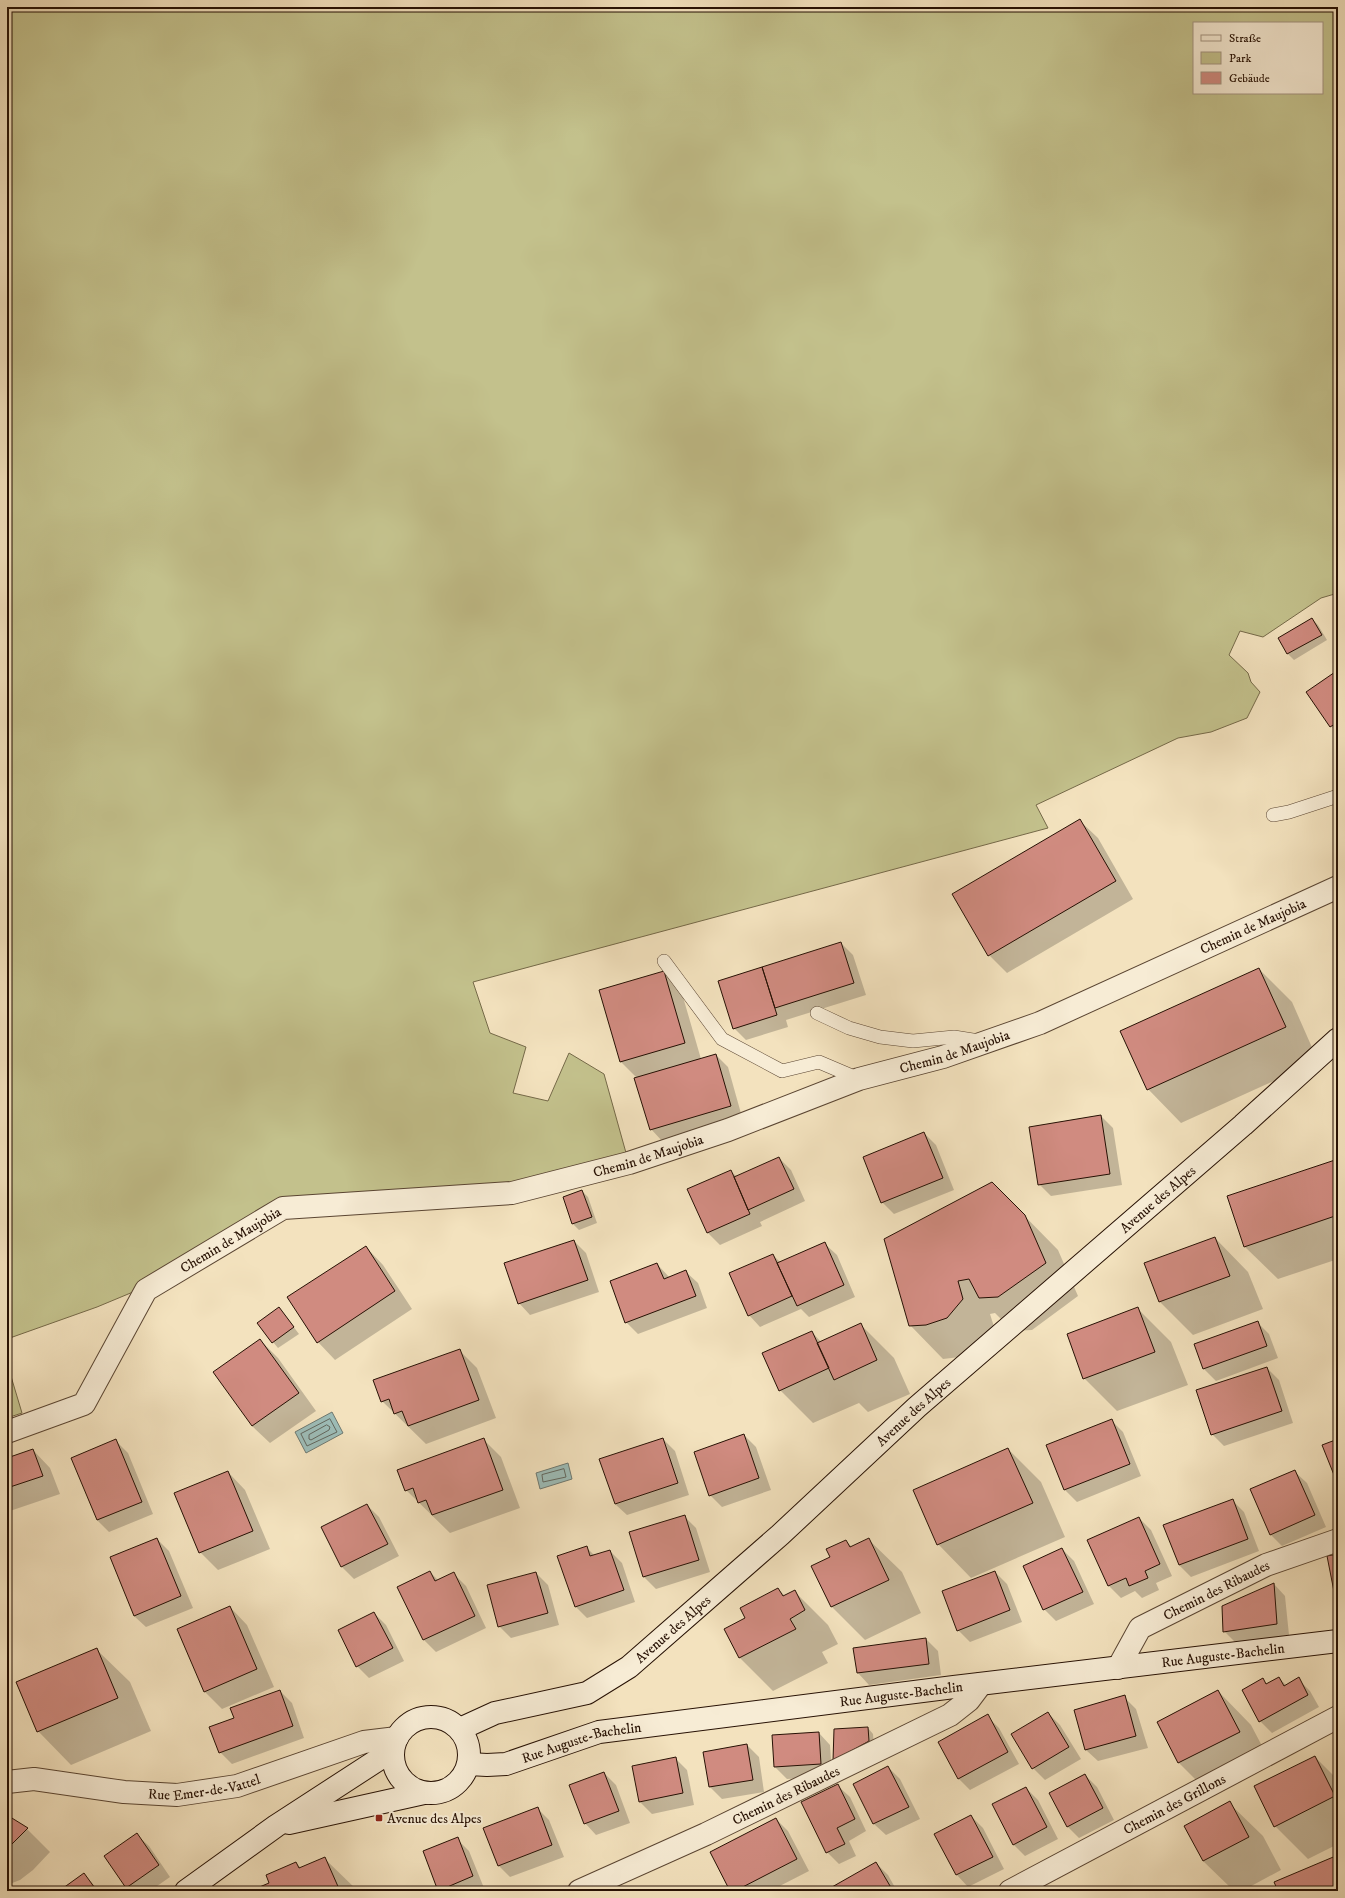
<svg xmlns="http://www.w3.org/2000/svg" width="1345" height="1898" viewBox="0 0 1345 1898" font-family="'IM FELL DW Pica',serif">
<rect width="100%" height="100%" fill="#f3e2be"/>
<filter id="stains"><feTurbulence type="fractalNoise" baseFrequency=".005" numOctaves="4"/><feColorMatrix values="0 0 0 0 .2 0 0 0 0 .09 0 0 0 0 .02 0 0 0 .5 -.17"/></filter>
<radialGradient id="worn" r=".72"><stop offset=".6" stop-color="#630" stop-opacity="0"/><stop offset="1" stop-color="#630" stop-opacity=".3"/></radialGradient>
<!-- green -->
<path fill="#c3c18c" stroke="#756948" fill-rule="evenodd" d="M 7,7 L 1338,7 L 1338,593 L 1321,598 L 1263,637 L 1240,631 L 1229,655 L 1248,673 L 1251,682 L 1260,692 L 1247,718 L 1211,732 L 1178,738 L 1036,805 L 1048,828 L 473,982 L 490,1033 L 526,1047 L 513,1093 L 548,1101 L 569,1053 L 604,1074 L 628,1160 L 510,1190 L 282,1204 L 145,1287 L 97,1307 L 7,1339 ZM 1194,23 L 1322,23 L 1322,93 L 1194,93 Z
M 7,1363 L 22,1413 L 7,1418 Z"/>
<!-- water -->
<path fill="#9dbdb8" stroke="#6e7870" d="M 332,1412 L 343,1433 L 306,1453 L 295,1432 Z
M 568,1463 L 572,1479 L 540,1489 L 536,1473 Z"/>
<!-- shadow -->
<path fill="#0003" d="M 1312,619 L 1318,625 L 1327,640 L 1294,660 L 1288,654 L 1279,639 Z
M 1338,671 L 1338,733 L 1331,726 L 1308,692 Z
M 1080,821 L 1098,838 L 1133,899 L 1007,973 L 989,955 L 953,895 Z
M 841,943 L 853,955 L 866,995 L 786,1020 L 788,1027 L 746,1040 L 734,1028 L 719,981 Z
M 1259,969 L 1292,1002 L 1318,1061 L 1181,1123 L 1148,1089 Z
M 663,972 L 681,990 L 701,1059 L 716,1055 L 728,1067 L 742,1117 L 662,1141 L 651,1129 L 637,1078 L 621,1062 L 600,990 Z
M 1101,1116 L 1113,1128 L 1122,1185 L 1051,1196 L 1039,1184 Z
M 924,1133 L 936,1145 L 954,1190 L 894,1214 L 882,1202 Z
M 779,1158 L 791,1170 L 805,1201 L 760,1222 L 762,1226 L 720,1245 L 708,1233 L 688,1190 L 731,1171 L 737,1177 Z
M 1338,1160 L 1338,1259 L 1278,1279 L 1244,1246 Z
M 992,1183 L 1058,1250 L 1078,1296 L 1032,1330 L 1013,1331 L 995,1313 L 990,1314 L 996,1333 L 960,1357 L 943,1359 L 910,1325 Z
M 582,1191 L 588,1197 L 597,1223 L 579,1230 L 573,1224 L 564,1198 Z
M 1215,1238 L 1248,1272 L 1263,1309 L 1193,1335 L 1160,1302 Z
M 574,1241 L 586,1253 L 599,1292 L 530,1315 L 519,1303 Z
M 825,1244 L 837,1255 L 855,1297 L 809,1317 L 801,1309 L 760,1327 L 749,1315 L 773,1255 L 781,1263 Z
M 366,1247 L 383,1265 L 412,1309 L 335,1360 L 318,1342 Z
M 657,1264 L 670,1278 L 686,1272 L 698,1283 L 707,1308 L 638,1334 L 626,1322 Z
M 279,1308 L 299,1334 L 278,1348 L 273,1342 Z
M 1138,1309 L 1171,1342 L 1188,1385 L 1117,1411 L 1084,1378 Z
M 1257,1322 L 1269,1334 L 1278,1358 L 1216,1381 L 1204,1369 L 1195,1344 Z
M 860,1324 L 894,1358 L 910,1394 L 868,1412 L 859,1403 L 813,1423 L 780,1390 L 812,1332 L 821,1342 Z
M 260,1340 L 278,1358 L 316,1411 L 270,1443 L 252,1426 Z
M 459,1350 L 477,1368 L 496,1418 L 426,1444 L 382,1401 Z
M 1267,1368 L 1279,1380 L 1293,1423 L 1224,1446 L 1212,1434 Z
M 1111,1420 L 1123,1432 L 1141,1476 L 1077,1502 L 1065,1490 L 1047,1446 Z
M 744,1435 L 756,1447 L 771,1490 L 722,1507 L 710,1495 Z
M 483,1439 L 501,1457 L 520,1508 L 450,1533 L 406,1490 Z
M 663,1439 L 675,1451 L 689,1495 L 627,1515 L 615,1504 Z
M 116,1441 L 128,1453 L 153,1514 L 109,1532 L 97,1520 Z
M 1008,1449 L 1041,1482 L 1065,1537 L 971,1578 L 938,1544 Z
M 33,1450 L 50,1468 L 60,1494 L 7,1512 L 7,1459 Z
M 228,1472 L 245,1490 L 270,1549 L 218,1570 L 200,1552 Z
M 1295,1472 L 1307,1483 L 1326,1527 L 1282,1546 L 1270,1534 Z
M 1232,1500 L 1244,1512 L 1259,1551 L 1191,1577 L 1179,1565 Z
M 367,1505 L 379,1517 L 399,1556 L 354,1579 L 342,1567 L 322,1527 Z
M 684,1516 L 696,1528 L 710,1572 L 656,1589 L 644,1577 L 630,1533 Z
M 1139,1518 L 1151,1530 L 1172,1576 L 1156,1583 L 1159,1590 L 1142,1598 L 1135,1591 L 1121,1598 L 1109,1586 Z
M 157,1539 L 169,1551 L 193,1608 L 146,1627 L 134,1616 Z
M 868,1539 L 902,1572 L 921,1613 L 865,1640 L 832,1607 L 831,1558 L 846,1541 L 852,1547 Z
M 587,1548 L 595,1556 L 610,1551 L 622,1563 L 635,1602 L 587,1618 L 575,1606 Z
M 1062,1549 L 1074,1561 L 1094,1604 L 1056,1621 L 1044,1609 Z
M 430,1572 L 439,1581 L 454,1574 L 466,1586 L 486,1628 L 436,1652 L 424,1640 L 398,1587 Z
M 995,1572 L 1007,1584 L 1022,1622 L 970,1642 L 958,1630 Z
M 536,1573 L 548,1585 L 559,1625 L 511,1638 L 499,1626 Z
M 1274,1584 L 1285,1596 L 1289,1635 L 1236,1643 L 1224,1631 Z
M 778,1589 L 785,1596 L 794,1591 L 828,1625 L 838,1644 L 822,1652 L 828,1663 L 773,1691 L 740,1658 L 725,1629 L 747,1618 Z
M 230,1607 L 247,1625 L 274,1687 L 222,1709 L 204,1691 Z
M 374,1613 L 386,1625 L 404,1661 L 369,1678 L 357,1666 Z
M 926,1639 L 938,1651 L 941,1675 L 869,1685 L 858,1673 Z
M 96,1649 L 130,1682 L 151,1731 L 71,1765 L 38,1731 Z
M 1279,1678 L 1286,1685 L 1298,1679 L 1310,1691 L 1319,1707 L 1272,1733 L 1260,1721 L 1243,1691 L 1263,1680 L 1267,1684 Z
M 280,1691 L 292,1703 L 304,1738 L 232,1764 L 220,1752 Z
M 1218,1691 L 1251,1725 L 1272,1765 L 1212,1796 L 1179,1763 L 1158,1722 Z
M 1124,1697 L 1136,1709 L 1148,1748 L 1098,1761 L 1086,1750 Z
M 1048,1713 L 1060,1725 L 1081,1759 L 1045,1780 L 1033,1768 L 1012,1734 Z
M 987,1716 L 999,1728 L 1019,1764 L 970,1790 L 958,1778 Z
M 868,1728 L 873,1734 L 874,1746 L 839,1766 Z
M 819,1733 L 830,1745 L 832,1776 L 787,1779 L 775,1767 Z
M 747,1745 L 759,1757 L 764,1792 L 722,1799 L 710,1787 Z
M 1315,1757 L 1338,1780 L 1338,1844 L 1308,1859 L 1275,1826 Z
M 675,1758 L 687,1770 L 694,1805 L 652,1814 L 640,1802 L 633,1767 Z
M 888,1767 L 900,1779 L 920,1819 L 886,1835 L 874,1824 Z
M 604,1773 L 616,1785 L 630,1823 L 596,1835 L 585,1823 Z
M 1085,1775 L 1097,1787 L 1114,1820 L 1079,1838 L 1067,1826 Z
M 838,1786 L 850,1797 L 866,1831 L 849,1841 L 856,1856 L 839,1864 L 827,1852 Z
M 1026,1788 L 1038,1800 L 1058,1839 L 1025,1856 L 1013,1844 Z
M 1229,1803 L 1263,1836 L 1281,1870 L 1242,1891 L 1234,1891 L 1203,1861 Z
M 537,1808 L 549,1820 L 564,1857 L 510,1877 L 498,1865 Z
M 7,1816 L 27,1829 L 50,1852 L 33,1870 L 20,1880 L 7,1885 Z
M 971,1816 L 983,1828 L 1004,1869 L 968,1887 L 957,1875 L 936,1834 Z
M 776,1819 L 788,1831 L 809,1871 L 770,1891 L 732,1891 Z
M 137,1835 L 149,1846 L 170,1877 L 150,1891 L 130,1891 L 127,1887 Z
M 457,1839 L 469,1851 L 484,1888 L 478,1891 L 439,1890 Z
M 1338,1857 L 1338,1891 L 1279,1891 Z
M 325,1859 L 358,1891 L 253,1891 L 271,1884 L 296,1863 L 302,1869 Z
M 876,1863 L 888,1875 L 897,1891 L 835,1891 Z
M 84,1874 L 99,1891 L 61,1891 Z"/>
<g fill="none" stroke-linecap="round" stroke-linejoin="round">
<!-- shore -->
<path stroke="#62675e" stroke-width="1" d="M 330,1419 L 337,1432 L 307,1446 L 301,1434 Z
M 327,1425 L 330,1427 L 329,1430 L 311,1440 L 309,1439 L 309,1435 Z
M 564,1469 L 566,1477 L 543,1482 L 542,1475 Z"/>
</g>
<!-- building -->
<path fill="#d08b80" stroke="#271104" d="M 1312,618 L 1322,635 L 1287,654 L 1278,638 Z
M 1338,670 L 1338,722 L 1330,727 L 1306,692 Z
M 1080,819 L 1116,881 L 988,956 L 952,894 Z
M 841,942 L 854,983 L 775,1008 L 762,967 Z
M 762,967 L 777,1015 L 733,1029 L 718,981 Z
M 1259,968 L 1286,1027 L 1147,1090 L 1120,1031 Z
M 664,971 L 685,1043 L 620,1062 L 599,990 Z
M 716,1054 L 731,1106 L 650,1130 L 634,1078 Z
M 1101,1115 L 1110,1174 L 1038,1185 L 1029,1127 Z
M 924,1132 L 943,1178 L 881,1203 L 863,1157 Z
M 779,1157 L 794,1189 L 748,1210 L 734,1177 Z
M 1338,1159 L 1338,1215 L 1244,1247 L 1227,1196 Z
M 731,1170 L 750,1214 L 707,1233 L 687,1189 Z
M 992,1182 L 1025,1215 L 1046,1263 L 998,1297 L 979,1298 L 969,1279 L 958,1281 L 963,1299 L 947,1318 L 926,1325 L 909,1326 L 884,1239 Z
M 582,1190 L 592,1217 L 572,1224 L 563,1197 Z
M 1215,1237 L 1230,1276 L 1159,1302 L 1144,1263 Z
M 574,1240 L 588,1280 L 518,1304 L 504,1263 Z
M 825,1242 L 844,1285 L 797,1306 L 777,1263 Z
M 366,1246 L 395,1291 L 317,1343 L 287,1297 Z
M 773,1254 L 792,1296 L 748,1316 L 729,1273 Z
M 657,1263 L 664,1279 L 686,1270 L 696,1296 L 625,1323 L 610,1281 Z
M 279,1307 L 294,1327 L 272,1343 L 257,1323 Z
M 1138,1307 L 1155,1352 L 1083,1379 L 1067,1334 Z
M 1258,1321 L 1267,1346 L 1203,1369 L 1194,1344 Z
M 861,1323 L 877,1360 L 834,1380 L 817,1343 Z
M 812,1331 L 829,1368 L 779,1391 L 762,1353 Z
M 260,1339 L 299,1393 L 252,1426 L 213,1372 Z
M 460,1349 L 479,1400 L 408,1426 L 402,1411 L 394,1414 L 389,1399 L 381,1402 L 373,1380 Z
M 1267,1367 L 1282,1411 L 1211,1435 L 1196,1390 Z
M 1112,1419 L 1130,1464 L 1064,1490 L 1046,1445 Z
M 744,1434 L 759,1478 L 709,1496 L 694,1452 Z
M 484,1438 L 503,1490 L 432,1515 L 426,1500 L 418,1503 L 413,1488 L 405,1491 L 397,1470 Z
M 663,1438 L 678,1483 L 615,1504 L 599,1459 Z
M 116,1439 L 142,1502 L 97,1520 L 71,1458 Z
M 1338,1439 L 1338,1485 L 1322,1445 Z
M 1008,1448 L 1033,1503 L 937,1545 L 913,1490 Z
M 33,1449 L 43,1476 L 7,1488 L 7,1458 Z
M 1295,1470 L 1315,1515 L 1270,1535 L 1250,1489 Z
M 228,1471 L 253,1531 L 199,1553 L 174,1493 Z
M 1233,1499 L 1248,1539 L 1179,1565 L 1163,1525 Z
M 367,1504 L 388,1544 L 341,1567 L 321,1527 Z
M 685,1515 L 699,1560 L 643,1577 L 629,1532 Z
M 1139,1517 L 1160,1564 L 1145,1571 L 1148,1578 L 1129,1586 L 1126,1578 L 1108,1586 L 1087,1540 Z
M 157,1538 L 181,1596 L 134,1616 L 110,1557 Z
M 869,1538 L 889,1580 L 831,1607 L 811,1566 L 830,1557 L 826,1549 L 846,1540 L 850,1547 Z
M 587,1546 L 590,1556 L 610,1550 L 624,1590 L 575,1607 L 557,1556 Z
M 1062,1548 L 1083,1592 L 1043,1610 L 1023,1566 Z
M 1338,1554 L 1338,1612 L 1327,1556 Z
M 430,1571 L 435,1581 L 454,1572 L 475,1616 L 423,1640 L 397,1587 Z
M 995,1571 L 1010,1610 L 957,1631 L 942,1591 Z
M 536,1572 L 548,1613 L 498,1627 L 487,1585 Z
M 1274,1583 L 1277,1624 L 1223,1632 L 1222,1606 Z
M 778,1588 L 783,1596 L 795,1590 L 805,1610 L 790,1619 L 796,1629 L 739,1658 L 724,1629 L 745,1618 L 740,1608 Z
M 230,1606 L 257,1669 L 204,1692 L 177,1629 Z
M 374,1612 L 393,1648 L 356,1667 L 338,1630 Z
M 926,1638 L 929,1664 L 857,1673 L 853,1648 Z
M 97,1648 L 118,1698 L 37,1732 L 16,1682 Z
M 1279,1677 L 1284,1686 L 1299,1677 L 1308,1695 L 1259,1722 L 1242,1690 L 1263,1678 L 1266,1684 Z
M 280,1690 L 293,1726 L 219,1753 L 209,1727 L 234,1718 L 230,1708 Z
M 1218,1690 L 1240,1732 L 1178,1763 L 1157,1722 Z
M 1125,1695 L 1136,1736 L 1085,1750 L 1074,1710 Z
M 1048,1712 L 1069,1747 L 1032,1769 L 1011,1734 Z
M 988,1714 L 1008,1752 L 958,1779 L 938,1742 Z
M 868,1727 L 869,1741 L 833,1761 L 834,1729 Z
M 819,1732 L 821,1764 L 774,1767 L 772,1735 Z
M 747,1744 L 753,1780 L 709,1787 L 703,1752 Z
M 1315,1756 L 1335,1796 L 1274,1827 L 1254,1786 Z
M 676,1757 L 683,1793 L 639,1802 L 632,1766 Z
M 888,1766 L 909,1807 L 873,1824 L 853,1784 Z
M 604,1772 L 619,1811 L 584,1824 L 569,1785 Z
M 1085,1774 L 1103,1808 L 1067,1827 L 1049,1793 Z
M 838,1784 L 855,1819 L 837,1828 L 845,1844 L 826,1853 L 801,1802 Z
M 1026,1787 L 1047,1827 L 1013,1845 L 992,1804 Z
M 1230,1801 L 1249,1837 L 1203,1861 L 1184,1826 Z
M 538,1807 L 552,1845 L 498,1866 L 483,1828 Z
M 7,1815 L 28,1828 L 7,1849 Z
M 971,1815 L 993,1857 L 956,1875 L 934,1834 Z
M 776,1818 L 797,1859 L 735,1891 L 730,1891 L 710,1852 Z
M 137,1833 L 159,1865 L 126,1888 L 104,1856 Z
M 458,1837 L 473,1876 L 438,1891 L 423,1851 Z
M 1338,1855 L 1338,1884 L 1322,1891 L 1278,1891 L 1274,1882 Z
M 325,1857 L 340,1891 L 250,1891 L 269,1883 L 266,1875 L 296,1862 L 299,1868 Z
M 876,1862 L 893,1891 L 834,1891 L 832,1887 Z
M 84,1873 L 97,1891 L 59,1891 Z"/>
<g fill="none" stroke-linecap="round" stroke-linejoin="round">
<!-- lane casing -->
<g stroke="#5a4532" stroke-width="14">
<path id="lane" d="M 1273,815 L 1289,812 L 1338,796
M 664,961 L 722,1039 L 782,1071 L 819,1062 L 859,1079
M 817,1013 L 849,1028 L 880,1037 L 913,1041 L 954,1037 L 979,1041"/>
</g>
<!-- street casing -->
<g stroke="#5a4532" stroke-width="24">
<g id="street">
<path id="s1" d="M 7,1432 L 84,1404 L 146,1290 L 283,1208 L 512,1193 L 629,1163 L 728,1130 L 859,1079 L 943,1057 L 1040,1023 L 1338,887"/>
<path id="s2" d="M 1118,1668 L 1140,1628 L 1266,1565 L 1338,1540"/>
<path id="s3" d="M 7,1782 L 34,1779 L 124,1792 L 177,1795 L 237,1786 L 364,1742 L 397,1738"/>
<path id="s4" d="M 579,1891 L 706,1834 L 950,1715 L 969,1700 L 981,1684"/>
<path id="s5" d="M 1010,1891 L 1338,1717"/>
</g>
</g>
<!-- secondary casing -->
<g stroke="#271104" stroke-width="24">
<g id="secondary">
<circle cx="431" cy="1755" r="38"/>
<path id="s6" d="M 460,1729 L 495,1713 L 587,1693 L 629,1667 L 780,1535 L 917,1407 L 1243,1125 L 1338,1039"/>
<path id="s7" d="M 469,1764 L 487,1765 L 506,1764 L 599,1732 L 954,1687 L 1338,1641"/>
<path d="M 289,1823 L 424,1793"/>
<path d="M 186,1891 L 276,1826 L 393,1750"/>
</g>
</g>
<!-- lane -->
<use href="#lane" stroke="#f7ecd5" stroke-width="13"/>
<!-- street -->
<use href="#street" stroke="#f7ecd5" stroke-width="22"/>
<!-- secondary -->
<use href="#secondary" stroke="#f7ecd5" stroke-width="22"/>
</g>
<!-- markers -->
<rect fill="#8f2418" stroke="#f7ecd5" stroke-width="1.5" x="375" y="1814" width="8" height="8" rx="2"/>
<g text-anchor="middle" stroke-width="4" stroke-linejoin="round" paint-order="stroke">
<!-- street labels -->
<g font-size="14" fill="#271104" stroke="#f7ecd5">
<text dy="5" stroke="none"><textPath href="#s1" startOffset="1390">Chemin de Maujobia</textPath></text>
<text dy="5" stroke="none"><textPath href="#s1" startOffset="1066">Chemin de Maujobia</textPath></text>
<text dy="5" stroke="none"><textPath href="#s1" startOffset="742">Chemin de Maujobia</textPath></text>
<text dy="5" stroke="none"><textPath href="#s6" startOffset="888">Avenue des Alpes</textPath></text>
<text dy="5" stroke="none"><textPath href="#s1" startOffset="310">Chemin de Maujobia</textPath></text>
<text dy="5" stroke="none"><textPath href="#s6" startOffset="564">Avenue des Alpes</textPath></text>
<text dy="5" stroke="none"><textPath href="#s2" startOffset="131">Chemin des Ribaudes</textPath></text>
<text dy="5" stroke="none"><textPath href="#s6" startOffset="240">Avenue des Alpes</textPath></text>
<text dy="5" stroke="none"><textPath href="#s7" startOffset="764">Rue Auguste-Bachelin</textPath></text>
<text dy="5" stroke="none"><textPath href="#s7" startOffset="440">Rue Auguste-Bachelin</textPath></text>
<text dy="5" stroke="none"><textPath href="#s7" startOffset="116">Rue Auguste-Bachelin</textPath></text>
<text dy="5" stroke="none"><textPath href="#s3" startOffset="199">Rue Emer-de-Vattel</textPath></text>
<text dy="5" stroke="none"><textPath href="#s4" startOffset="228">Chemin des Ribaudes</textPath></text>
<text dy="5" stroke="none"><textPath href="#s5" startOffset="186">Chemin des Grillons</textPath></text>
</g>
<!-- poi labels -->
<g font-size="14" fill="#271104" stroke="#f7ecd5" text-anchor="start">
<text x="387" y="1823">Avenue des Alpes</text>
</g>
</g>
<!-- margin -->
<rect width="1345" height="1898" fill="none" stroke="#f3e2be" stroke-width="24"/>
<rect x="8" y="8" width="1329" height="1882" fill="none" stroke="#271104" stroke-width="2"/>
<rect x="12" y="12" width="1321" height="1874" fill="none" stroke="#271104"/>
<!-- legend -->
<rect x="1193" y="22" width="130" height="72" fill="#f7ecd5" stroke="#a49481"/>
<rect x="1201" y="35" width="20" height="6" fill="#f7ecd5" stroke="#a49481"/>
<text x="1229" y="42" font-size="12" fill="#271104">Straße</text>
<rect x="1201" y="52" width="20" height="12" fill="#c3c18c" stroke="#a49481"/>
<text x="1229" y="62" font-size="12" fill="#271104">Park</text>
<rect x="1201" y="72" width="20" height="12" fill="#d08b80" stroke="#a49481"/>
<text x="1229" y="82" font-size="12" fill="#271104">Gebäude</text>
<rect width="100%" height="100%" filter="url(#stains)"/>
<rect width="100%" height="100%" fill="url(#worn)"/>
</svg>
